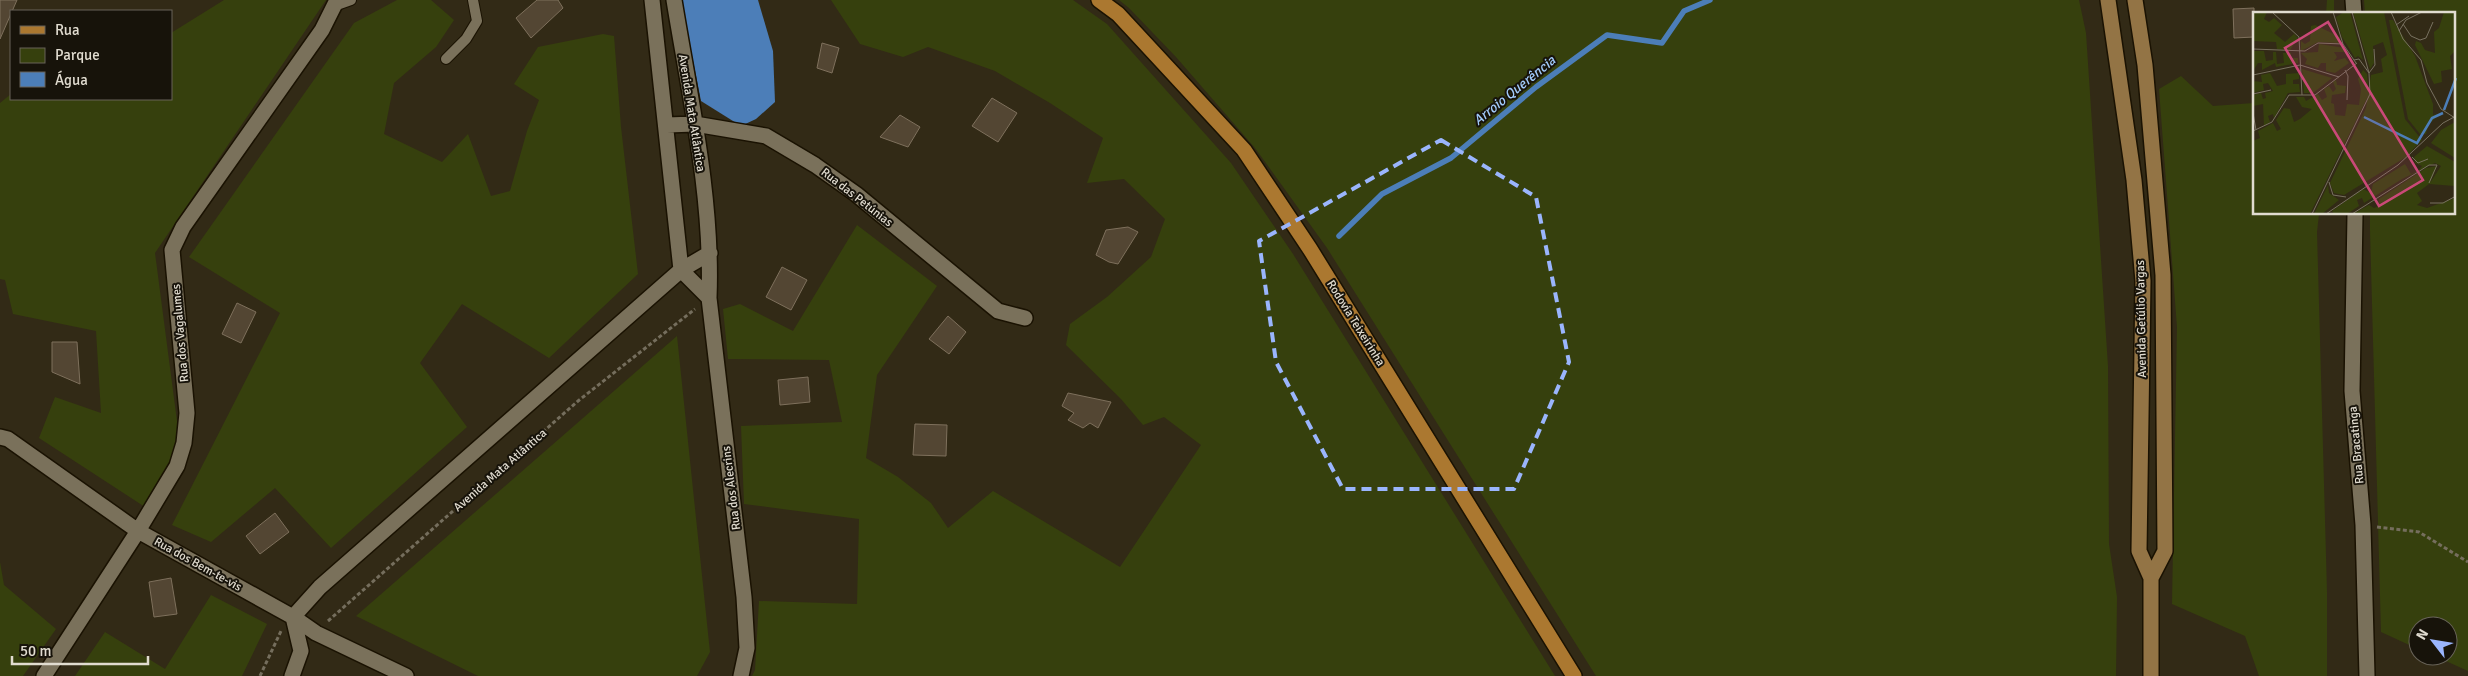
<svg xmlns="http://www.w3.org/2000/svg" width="2468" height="676" viewBox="0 0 2468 676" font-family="Signika,sans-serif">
<rect width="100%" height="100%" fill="#322a16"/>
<!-- green -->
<path fill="#36400d" d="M 224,0 L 326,0 L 155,253 L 180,444 L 145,507 L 39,438 L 55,397 L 101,413 L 96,331 L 13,314 L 5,280 L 0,279 L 0,103 L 11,94 L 11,99 L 171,99 L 171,33 Z
M 397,0 L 431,0 L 454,20 L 436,47 L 394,83 L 384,134 L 442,162 L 468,134 L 491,196 L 510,191 L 527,131 L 539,100 L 514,84 L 538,47 L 603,34 L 614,36 L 621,127 L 638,274 L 549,358 L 462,304 L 420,363 L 467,427 L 331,548 L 275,488 L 211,542 L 172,525 L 280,313 L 189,257 L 354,23 Z
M 831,0 L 1073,0 L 1107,24 L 1231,163 L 1293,254 L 1555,676 L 752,676 L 755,670 L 759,601 L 857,604 L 859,519 L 744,504 L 741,426 L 842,422 L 829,360 L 728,359 L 723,309 L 740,304 L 793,331 L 857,225 L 937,286 L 877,375 L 866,458 L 898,477 L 931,503 L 948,528 L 993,491 L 1120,567 L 1201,445 L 1164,417 L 1143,425 L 1121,399 L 1066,345 L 1070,324 L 1107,297 L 1151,257 L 1165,219 L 1124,179 L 1087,183 L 1103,138 L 1050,103 L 995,71 L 928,47 L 903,57 L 860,44 Z
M 1119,0 L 2079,0 L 2086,33 L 2108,366 L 2109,544 L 2117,597 L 2116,676 L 1596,676 L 1327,248 L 1255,148 L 1176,57 L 1129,8 Z
M 2327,0 L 2334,0 L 2334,14 L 2326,14 Z
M 2364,0 L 2468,0 L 2468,676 L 2468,671 L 2435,656 L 2448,656 L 2448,626 L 2418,626 L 2418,649 L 2381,632 L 2370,230 L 2370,214 L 2454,214 L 2454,14 L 2365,14 Z
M 2181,76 L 2213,106 L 2254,103 L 2254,214 L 2319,214 L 2317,232 L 2327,592 L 2327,676 L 2259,676 L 2245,636 L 2172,604 L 2177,327 L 2159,89 Z
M 677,336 L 710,652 L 697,676 L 478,676 L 356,616 Z
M 0,562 L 4,585 L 56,629 L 23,676 L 0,676 Z
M 211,595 L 267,624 L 242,676 L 75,676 L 105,632 L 165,669 Z"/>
<!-- water -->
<path fill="#4c7eb8" d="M 681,0 L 758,0 L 773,51 L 775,102 L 756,119 L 741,126 L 701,101 Z"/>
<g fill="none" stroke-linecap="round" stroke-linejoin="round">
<!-- stream -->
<path stroke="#4c7eb8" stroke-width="5.5" d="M 1339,236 L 1382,194 L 1451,158 L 1536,87 L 1607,35 L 1662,43 L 1684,11 L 1710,0"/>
</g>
<!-- building -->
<path fill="#534633" stroke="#7e705c" d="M 0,0 L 17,0 L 0,39 Z
M 537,0 L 558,0 L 563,8 L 531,38 L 516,18 Z
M 2254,8 L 2254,37 L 2234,38 L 2233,9 Z
M 822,43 L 839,48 L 832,73 L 817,68 Z
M 992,98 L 1017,113 L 998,142 L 972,126 Z
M 900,115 L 920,127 L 908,147 L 880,137 Z
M 1128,227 L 1138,232 L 1118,264 L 1109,262 L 1096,255 L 1106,230 Z
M 782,267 L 807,280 L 791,310 L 766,297 Z
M 237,303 L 256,312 L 241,343 L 222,334 Z
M 948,316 L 966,332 L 949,354 L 929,339 Z
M 52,342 L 77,342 L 80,384 L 52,372 Z
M 808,377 L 810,402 L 780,405 L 778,380 Z
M 1068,393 L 1111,402 L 1098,428 L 1090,423 L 1083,428 L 1068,420 L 1074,413 L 1062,406 Z
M 915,424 L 947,425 L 946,456 L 913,455 Z
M 275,513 L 289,532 L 260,554 L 246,536 Z
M 171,578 L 177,614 L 154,617 L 149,582 Z"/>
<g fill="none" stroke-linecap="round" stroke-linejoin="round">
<!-- lane casing -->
<g stroke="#1a1202" stroke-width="12">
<path id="lane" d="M 334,6 L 351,0
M 446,59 L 466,39 L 477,21 L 473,0"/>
</g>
<!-- street casing -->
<g stroke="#1a1202" stroke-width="18">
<path id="street" d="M 652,0 L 681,270 L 709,298
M 674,0 C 690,98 713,199 709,298 L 744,597 L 747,648 L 741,676
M 2353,0 L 2354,14
M 667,125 L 695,124 L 766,136 L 815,165 L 856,194 L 998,311 L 1025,318
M 2355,214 L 2352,391 L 2363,525 L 2367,676
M 0,437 L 8,439 L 138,531 L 293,617 L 316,633 L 406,676
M 44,676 L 138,531 L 177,466 L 184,443 L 187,413 L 172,250 L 183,227 L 322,30 L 337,0
M 292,676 L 301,651 L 293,617 L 320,587 L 681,270 L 710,253"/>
</g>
<!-- secondary casing -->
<g stroke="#1a1202" stroke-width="18">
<path id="secondary" d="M 2108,0 L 2134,180 L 2143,281 L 2139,551 L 2151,578 L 2151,676
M 2135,0 L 2145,65 L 2163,275 L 2165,551 L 2151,578"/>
</g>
<!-- primary casing -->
<g stroke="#1a1202" stroke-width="18">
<path id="primary" d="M 1099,0 L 1118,14 L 1244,150 L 1310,249 L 1574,676"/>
</g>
<!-- path -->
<path stroke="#756e5d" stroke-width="3" stroke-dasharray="4 2.5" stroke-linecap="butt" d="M 2377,527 L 2419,532 L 2468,562
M 328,621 L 578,401 L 695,309
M 260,676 L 281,631"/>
<!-- lane -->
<use href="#lane" stroke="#7a715b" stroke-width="10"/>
<!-- street -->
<use href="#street" stroke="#7a715b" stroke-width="15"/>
<!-- secondary -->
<use href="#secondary" stroke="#937445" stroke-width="15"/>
<!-- primary -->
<use href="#primary" stroke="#ab7830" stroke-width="15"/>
</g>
<!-- marked area -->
<path fill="none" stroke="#9ab5fd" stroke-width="4" stroke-dasharray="10 6" stroke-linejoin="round" d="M 1441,140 L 1536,197 L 1569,362 L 1514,489 L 1343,489 L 1276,362 L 1259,241 Z"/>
<g text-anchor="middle" stroke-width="4" stroke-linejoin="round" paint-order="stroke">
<!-- street labels -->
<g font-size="12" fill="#e1dcd0" stroke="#17130a">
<text transform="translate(692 113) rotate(81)" y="4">Avenida Mata Atlântica</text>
<text transform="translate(857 197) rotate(38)" y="4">Rua das Petúnias</text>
<text transform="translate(2141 319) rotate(-91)" y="4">Avenida Getúlio Vargas</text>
<text transform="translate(1356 323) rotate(58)" y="4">Rodovia Teixeirinha</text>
<text transform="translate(180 333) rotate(-95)" y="4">Rua dos Vagalumes</text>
<text transform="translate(2356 445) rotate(-95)" y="4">Rua Bracatinga</text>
<text transform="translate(500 470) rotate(-41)" y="4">Avenida Mata Atlântica</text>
<text transform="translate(731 488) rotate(-97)" y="4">Rua dos Alecrins</text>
<text transform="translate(198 564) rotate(29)" y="4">Rua dos Bem-te-vis</text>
</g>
<!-- water labels -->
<g font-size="14" font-style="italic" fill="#a2cbfb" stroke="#17130a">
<text transform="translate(1514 90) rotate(-39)" y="5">Arroio Querência</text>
</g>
</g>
<!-- overview -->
<g transform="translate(2253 12)">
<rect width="202" height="202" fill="#322a16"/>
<path d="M 0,0 L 14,0 L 11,7 L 16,10 L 21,6 L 29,13 L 21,21 L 32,30 L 41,22 L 45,26 L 37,38 L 24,37 L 23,30 L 0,29 ZM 91,0 L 97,0 L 110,48 L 105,44 L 102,46 L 89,25 L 83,5 ZM 100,0 L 131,0 L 152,107 L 169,128 L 153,145 L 91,183 L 81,181 L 77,171 L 113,96 L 118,63 L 130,60 L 128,47 L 134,43 L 130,30 L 120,34 L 121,51 L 117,57 ZM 191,0 L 202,0 L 202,39 L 197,44 L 199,57 L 188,59 L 189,70 L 181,72 L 162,33 L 163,29 L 168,31 L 172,38 L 182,41 L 181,20 L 186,16 ZM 136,8 L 140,8 L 162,44 L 180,92 L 180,103 L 187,102 L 175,113 L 173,122 L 167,122 L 155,107 ZM 62,13 L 87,25 L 87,31 L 65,30 L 48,39 L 48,29 L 52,32 L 57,29 L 58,14 ZM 66,32 L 92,36 L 91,40 L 81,40 L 84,45 L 81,49 L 92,46 L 96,51 L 82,61 L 73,59 L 73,51 L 68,51 L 65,56 L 52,52 L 54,47 L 48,41 L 65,40 ZM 1,39 L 11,39 L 13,49 L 20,48 L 20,40 L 23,40 L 24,52 L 31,51 L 30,41 L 38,41 L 38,46 L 45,46 L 45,51 L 23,55 L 22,51 L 9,58 L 9,51 L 5,51 L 0,59 ZM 49,57 L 79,66 L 60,81 L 51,81 ZM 110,58 L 114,62 L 116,82 L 57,202 L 0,202 L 0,129 L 7,126 L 5,119 L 20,111 L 24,119 L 28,117 L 23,108 L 31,96 L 37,97 L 41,110 L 47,107 L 59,97 L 49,95 L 43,85 L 51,85 L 53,89 L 65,82 L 69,88 L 74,85 L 71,77 L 76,74 L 80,80 L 83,77 L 80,70 L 83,68 L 84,73 L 93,74 L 92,81 L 79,83 L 78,91 L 81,92 L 82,103 L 92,104 L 94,92 L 106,93 L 108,77 L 105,67 ZM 17,61 L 24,74 L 33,72 L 33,62 L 46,61 L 46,67 L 40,68 L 40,72 L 46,72 L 47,80 L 35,81 L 21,106 L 20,102 L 15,104 L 17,110 L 11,114 L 10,92 L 0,94 L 0,83 L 8,81 L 10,87 L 13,86 L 12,81 L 20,79 L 15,71 L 10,72 L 11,78 L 0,81 L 0,69 L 9,70 L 8,63 ZM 202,110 L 201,134 L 202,146 L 178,131 L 188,118 ZM 174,134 L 202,150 L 202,174 L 176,172 L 164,181 L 169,189 L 164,193 L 174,196 L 202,186 L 202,202 L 100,202 L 116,193 L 121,196 L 126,194 L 126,187 L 173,156 L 184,154 L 177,171 L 188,154 L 182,151 L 149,167 L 111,191 L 109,186 L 104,188 L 106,194 L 94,202 L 81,202 L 79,199 L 110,177 L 118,181 L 120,172 L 152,152 L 158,162 L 166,158 L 169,154 L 162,151 L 161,145 ZM 75,173 L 76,181 L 86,188 L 69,202 L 61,202 Z" fill="#36400d"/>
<path fill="none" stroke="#4c7eb8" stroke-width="2.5" d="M 191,98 L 203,66M 111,105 L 164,131 L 179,106 L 190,101"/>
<path fill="none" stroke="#787160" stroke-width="1" d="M 19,0 L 46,25 L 49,83M 80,0 L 90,32M 138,0 L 150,27 L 168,48 L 174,71 L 188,97 L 202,106M 150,12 L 158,24 L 167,28 L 173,26 L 180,10M 143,13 L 156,4M 146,19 L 153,8 L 169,0M 0,37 L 52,39 L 65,31 L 90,32 L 103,51M 101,48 L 106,47 L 116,61 L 122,53 L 121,37M 92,58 L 95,64 L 94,88M 0,63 L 47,53 L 86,65M 0,82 L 18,78M 0,101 L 3,118M 0,119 L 19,110 L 36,83 L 62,83 L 104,51M 159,145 L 165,151 L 175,147M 76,170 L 80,183 L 93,185M 177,191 L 190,191 L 203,184M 59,202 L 117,82 L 116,61 L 99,0M 73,202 L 145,153 L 190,111 L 203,104M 99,202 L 176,153 L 184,153 L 176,171"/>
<path fill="#ca4978" fill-opacity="0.15" stroke="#ca4978" stroke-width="2.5" d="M 75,10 L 170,168 L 126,194 L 32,36 Z"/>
<rect width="202" height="202" fill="none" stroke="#e1dcd0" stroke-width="2.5"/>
</g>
<!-- legend -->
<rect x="10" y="10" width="162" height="90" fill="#17130a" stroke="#686359"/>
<rect x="20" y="26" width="25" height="8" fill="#ab7830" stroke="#686359"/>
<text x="55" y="35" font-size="15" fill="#e1dcd0">Rua</text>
<rect x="20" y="48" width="25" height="15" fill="#36400d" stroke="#686359"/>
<text x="55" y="60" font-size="15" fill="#e1dcd0">Parque</text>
<rect x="20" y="72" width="25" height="15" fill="#4c7eb8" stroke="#686359"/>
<text x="55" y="85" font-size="15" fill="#e1dcd0">Água</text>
<!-- north arrow -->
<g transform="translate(2433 641) rotate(301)"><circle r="24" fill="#17130a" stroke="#686359"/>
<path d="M0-4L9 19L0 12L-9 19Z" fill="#9ab5fd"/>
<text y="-8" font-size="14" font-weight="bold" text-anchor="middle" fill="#e1dcd0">N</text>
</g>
<!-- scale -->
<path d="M12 656v8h136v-8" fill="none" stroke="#e1dcd0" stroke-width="2.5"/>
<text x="20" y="656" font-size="15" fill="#e1dcd0" stroke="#17130a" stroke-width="4" paint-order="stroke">50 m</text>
</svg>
